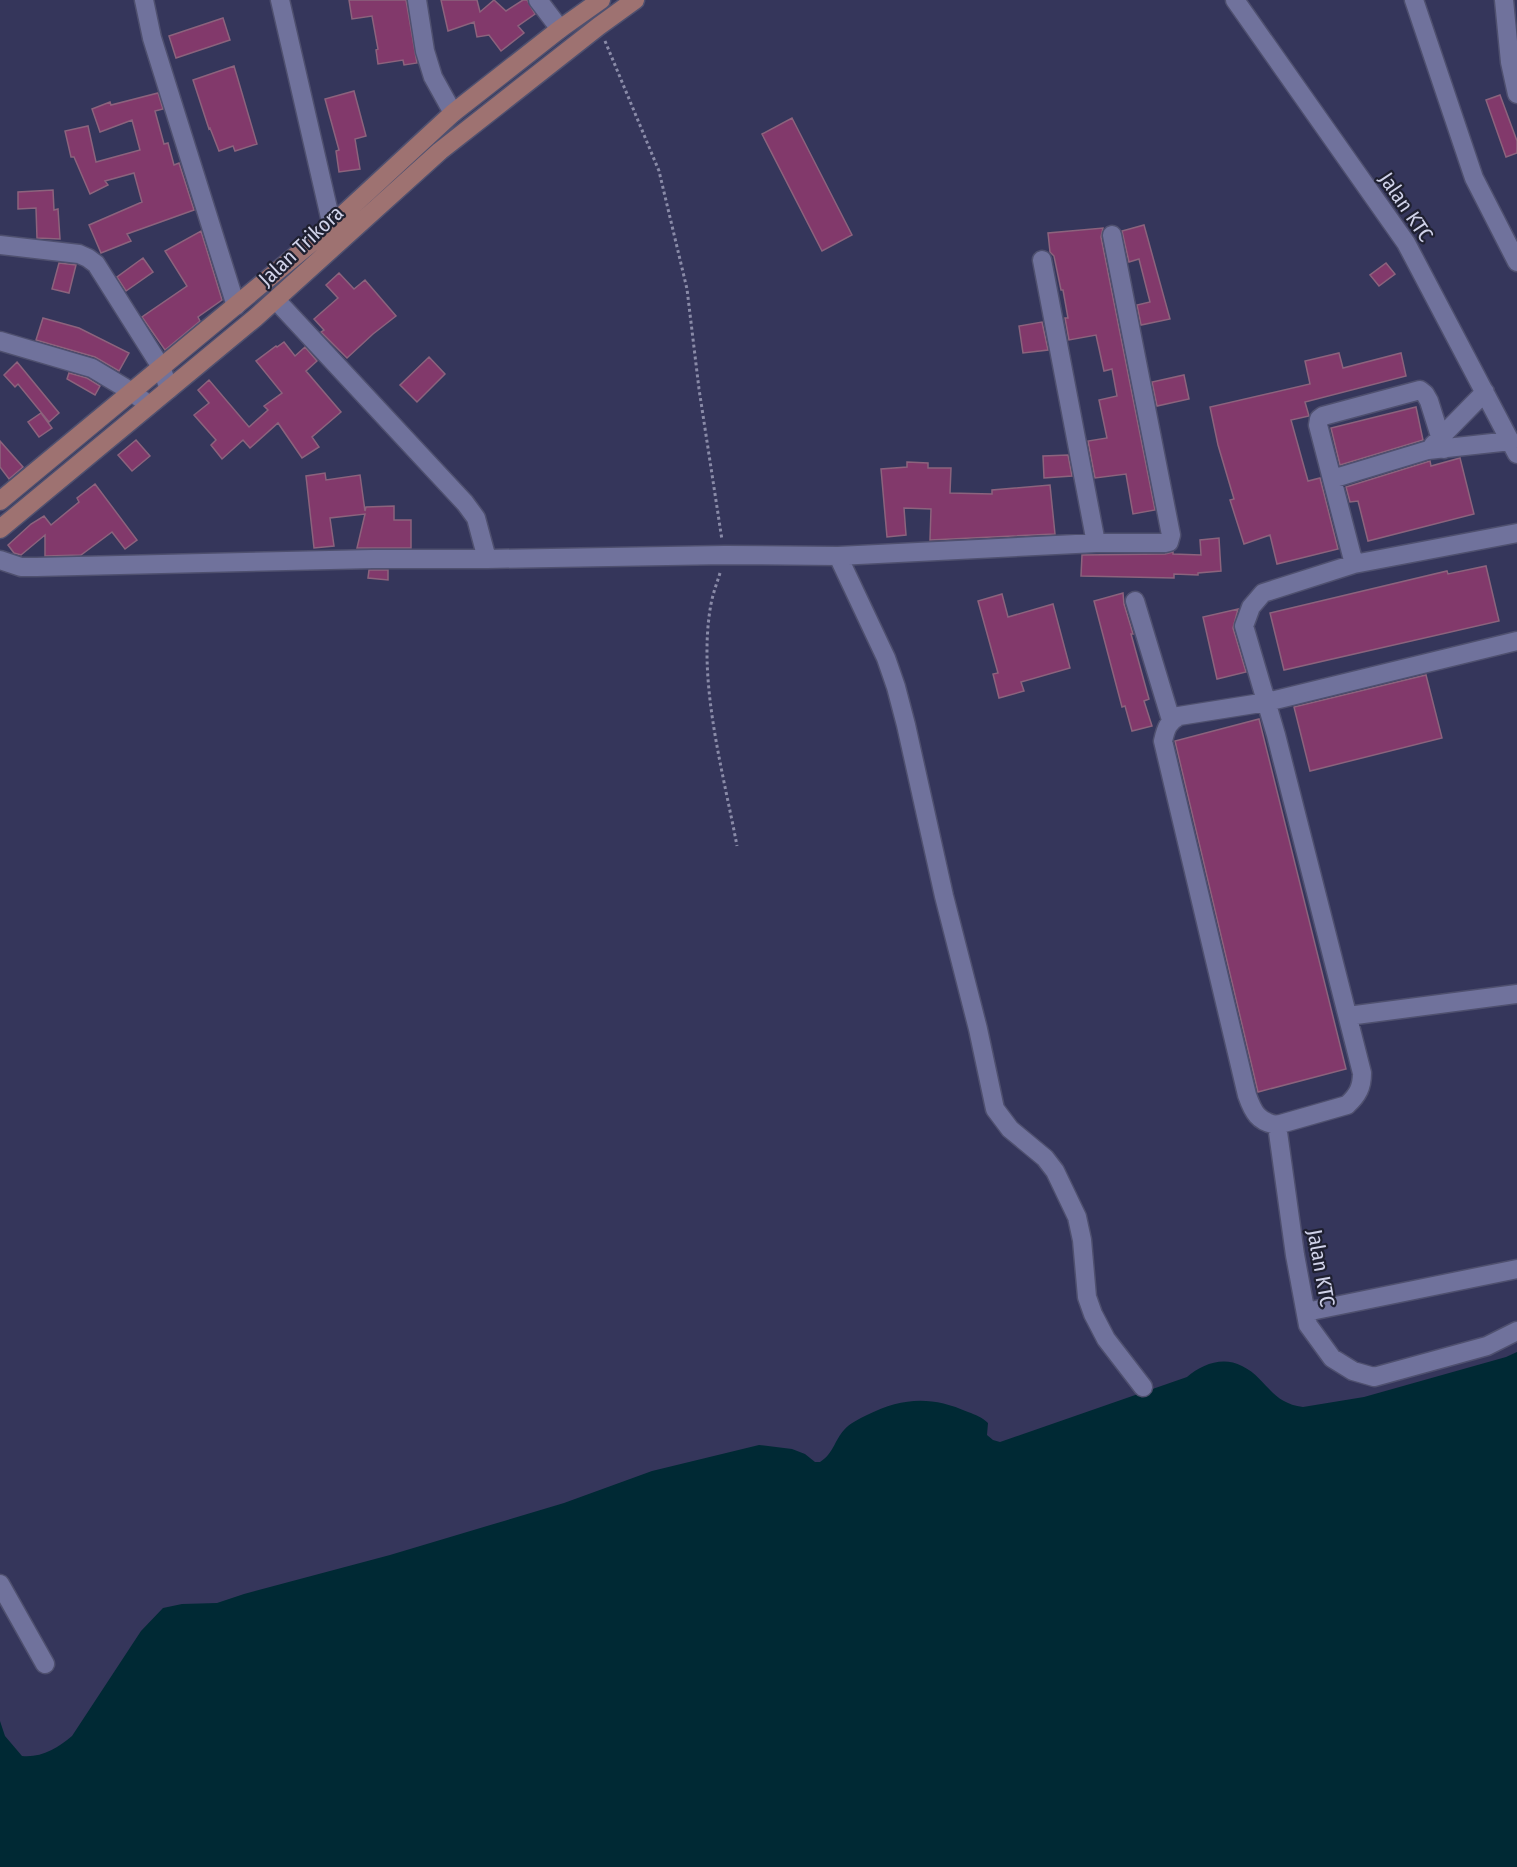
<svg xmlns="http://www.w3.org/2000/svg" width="1517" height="1867" viewBox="0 0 1517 1867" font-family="'Fira Sans Condensed',sans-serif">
<rect width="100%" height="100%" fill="#35365b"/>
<!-- water -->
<path fill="#002934" d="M 1517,1352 L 1517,1867 L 0,1867 L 0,1721 L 5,1736 L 22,1756 C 41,1758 58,1748 72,1736 L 141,1631 L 163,1608 L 182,1604 L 217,1603 L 244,1594 L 390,1555 L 564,1503 L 652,1471 L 759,1445 L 792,1449 L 805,1454 L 815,1462 L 820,1462 C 834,1453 834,1441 844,1430 C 850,1423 859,1419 867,1415 C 903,1397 932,1396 968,1412 C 976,1415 982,1417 988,1423 L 987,1435 L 993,1440 L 1000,1442 L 1187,1377 C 1202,1364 1223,1356 1242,1366 C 1267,1378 1270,1403 1303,1407 L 1364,1397 L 1506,1357 Z"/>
<!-- building -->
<path fill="#82396b" stroke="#8c637d" stroke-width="1.5" d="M 349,0 L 406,0 L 417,63 L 404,65 L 403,60 L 378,64 L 376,50 L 378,49 L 372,16 L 352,19 Z
M 441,0 L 477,0 L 480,12 L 494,0 L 506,11 L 523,0 L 527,0 L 535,14 L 518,26 L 524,33 L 501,51 L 489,35 L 477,37 L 474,22 L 448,31 Z
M 223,18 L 230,40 L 176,58 L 169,36 Z
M 234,66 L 257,144 L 235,151 L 233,146 L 219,151 L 210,128 L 209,129 L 193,80 Z
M 354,91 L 366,136 L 355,139 L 360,169 L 339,172 L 336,151 L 339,150 L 325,99 Z
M 158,93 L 163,109 L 155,111 L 164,144 L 168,143 L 174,165 L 179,163 L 194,210 L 127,234 L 131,241 L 101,253 L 89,225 L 142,202 L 134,173 L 105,181 L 108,185 L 90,194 L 74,157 L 71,157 L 65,131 L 88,126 L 96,162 L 140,150 L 132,120 L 100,132 L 92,109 L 110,102 L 111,105 Z
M 1500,95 L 1517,141 L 1517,153 L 1506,157 L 1486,100 Z
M 792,118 L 852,235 L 822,251 L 762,134 Z
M 53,190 L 54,210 L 58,209 L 60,239 L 37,238 L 36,208 L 18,209 L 18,192 Z
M 1144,225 L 1170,319 L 1141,325 L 1137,305 L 1150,302 L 1139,259 L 1129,262 L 1122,231 Z
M 1103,228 L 1101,237 L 1155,510 L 1133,514 L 1126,474 L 1095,478 L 1088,441 L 1107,438 L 1099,400 L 1117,396 L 1112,369 L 1104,371 L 1096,335 L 1069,340 L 1065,318 L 1068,318 L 1063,290 L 1061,290 L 1054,256 L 1050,252 L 1048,233 Z
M 201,231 L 222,300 L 198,317 L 200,321 L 165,350 L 142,317 L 187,286 L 165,251 Z
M 143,258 L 153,272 L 126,291 L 117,277 Z
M 59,263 L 76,265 L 69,293 L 52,289 Z
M 1386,263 L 1395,274 L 1379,286 L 1370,275 Z
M 339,273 L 354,289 L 365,280 L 396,316 L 373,334 L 347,358 L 321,332 L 324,330 L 314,319 L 338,298 L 326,285 Z
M 43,318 L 79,328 L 129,353 L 119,371 L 95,357 L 36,340 Z
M 1042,322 L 1048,350 L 1023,353 L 1019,326 Z
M 284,342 L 295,356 L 305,347 L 317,361 L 306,371 L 341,412 L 312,437 L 319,447 L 302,458 L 278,423 L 250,448 L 243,440 L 222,459 L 211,445 L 216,440 L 194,415 L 209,403 L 198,390 L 209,380 L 249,427 L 268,410 L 264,406 L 282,393 L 256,361 L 276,346 L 277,347 Z
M 1339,353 L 1343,368 L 1401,353 L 1406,376 L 1305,402 L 1309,416 L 1291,420 L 1308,481 L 1320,478 L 1338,549 L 1277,564 L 1270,535 L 1244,544 L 1230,500 L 1234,499 L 1218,445 L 1210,407 L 1310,384 L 1305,361 Z
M 429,357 L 445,374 L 417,402 L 400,385 Z
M 17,362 L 59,413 L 49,422 L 18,384 L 15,387 L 4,375 Z
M 69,373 L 87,378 L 100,386 L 95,395 L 67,379 Z
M 1184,375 L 1189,399 L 1157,406 L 1152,382 Z
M 1416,407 L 1423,440 L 1340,465 L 1331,428 Z
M 41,413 L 52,428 L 39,437 L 28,422 Z
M 136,440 L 150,456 L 132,471 L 118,455 Z
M 0,441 L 23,467 L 9,479 L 0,467 Z
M 1068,455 L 1072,476 L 1044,478 L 1043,456 Z
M 1460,458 L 1474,514 L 1368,541 L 1358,501 L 1350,502 L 1346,487 L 1430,461 L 1431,466 Z
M 907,462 L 928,463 L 928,468 L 951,468 L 950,493 L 992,494 L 992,490 L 1050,485 L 1055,534 L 930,540 L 931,509 L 904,508 L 906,535 L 887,537 L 881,469 L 907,467 Z
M 325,473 L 326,480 L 360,475 L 365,511 L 366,507 L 394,506 L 394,520 L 411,520 L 411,548 L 357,548 L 365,514 L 330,518 L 334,546 L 314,548 L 306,476 Z
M 95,484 L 137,540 L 125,549 L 112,532 L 81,555 L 45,556 L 45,535 L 21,555 L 14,553 L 8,545 L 31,524 L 44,516 L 51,525 L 79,502 L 77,498 Z
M 1219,538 L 1221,571 L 1198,573 L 1198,575 L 1174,574 L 1174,578 L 1081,576 L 1082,555 L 1165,554 L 1173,552 L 1173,554 L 1201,555 L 1200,540 Z
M 1486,566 L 1499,621 L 1284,670 L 1270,613 L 1447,571 L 1448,574 Z
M 369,570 L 388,570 L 388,580 L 368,578 Z
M 1123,593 L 1124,604 L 1133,634 L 1131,634 L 1149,699 L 1144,701 L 1152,726 L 1132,731 L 1125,706 L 1122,707 L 1094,601 Z
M 1002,594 L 1008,617 L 1053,604 L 1070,668 L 1021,682 L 1024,691 L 999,698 L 993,674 L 998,673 L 978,601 Z
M 1238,609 L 1233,628 L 1246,672 L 1217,679 L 1203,617 Z
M 1426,675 L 1442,738 L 1310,771 L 1294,707 Z
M 1259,719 L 1346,1069 L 1258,1092 L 1175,741 Z"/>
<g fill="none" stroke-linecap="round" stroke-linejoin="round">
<!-- minor casing -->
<g stroke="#4f506f" stroke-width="21">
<path id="minor" d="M 144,0 L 152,38 L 236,306
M 280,0 L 335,239
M 417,0 L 425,51 L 433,77 L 453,113
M 538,0 L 560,29
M 1235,0 L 1406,243 L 1517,454
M 1414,0 L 1474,178 L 1517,262
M 1504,0 L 1510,62 L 1517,94
M 0,245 L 79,254 L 88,258 L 96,264 L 161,367 L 169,389
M 1042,260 L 1096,543
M 276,300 L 465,503 L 476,518 L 487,559
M 0,341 L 92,368 L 132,392 L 149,405
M 1511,441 L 1428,450 L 1332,479 L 1354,564 L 1263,593 L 1251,607 L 1244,626 L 1276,735 L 1362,1073 C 1362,1087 1358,1095 1347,1105 L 1277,1125 C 1258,1122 1253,1112 1247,1095 L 1163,741 C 1166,728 1168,722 1179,716 L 1267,702 L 1517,641
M 1433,445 L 1485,392
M 1332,479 L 1318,425 L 1319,419 L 1323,416 L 1420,390 L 1425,394 L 1429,401 L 1444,449
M 838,556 L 886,658 L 896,687 L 906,725 L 944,896 L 978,1029 L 995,1109 L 1010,1129 L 1045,1158 L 1055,1171 L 1077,1217 L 1082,1240 L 1087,1297 L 1093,1314 L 1106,1339 L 1143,1387
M 0,560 L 21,567 L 36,567 L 373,559 L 487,559 L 725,555 L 838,556 L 1096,543 L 1165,543 L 1169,542 L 1171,535 L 1112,235
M 1354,564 L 1517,533
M 1135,601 L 1171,720
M 1348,1016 L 1517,994
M 1277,1125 L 1295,1255 L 1308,1325 L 1332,1358 L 1353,1371 L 1374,1377 L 1487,1346 L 1517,1331
M 1306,1312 L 1517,1269
M 0,1584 L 45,1664"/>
</g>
<!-- major casing -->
<g stroke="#4f506f" stroke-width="21">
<path id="major" d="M 0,501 L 322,234 L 453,113 L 560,29 L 601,0
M 0,529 L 255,318 L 440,151 L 599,26 L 635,0"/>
</g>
<!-- path -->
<path stroke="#8a8ba8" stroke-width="3" stroke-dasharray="3 3" stroke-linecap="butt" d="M 605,41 L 659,171 L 687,289 L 699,389 L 722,540
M 720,573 C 717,583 713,593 711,604 C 697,680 723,771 737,846"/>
<!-- minor -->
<use href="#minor" stroke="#70729c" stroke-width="18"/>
<!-- major -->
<use href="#major" stroke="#9e7271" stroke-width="18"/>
</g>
<g text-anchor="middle" stroke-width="4.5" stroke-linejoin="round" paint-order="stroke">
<!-- street labels -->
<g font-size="21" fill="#d0d2e9" stroke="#1f2031">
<text transform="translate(1406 207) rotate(56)" y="7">Jalan KTC</text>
<text transform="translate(301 246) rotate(-43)" y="7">Jalan Trikora</text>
<text transform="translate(1321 1268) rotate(80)" y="7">Jalan KTC</text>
</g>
</g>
</svg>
